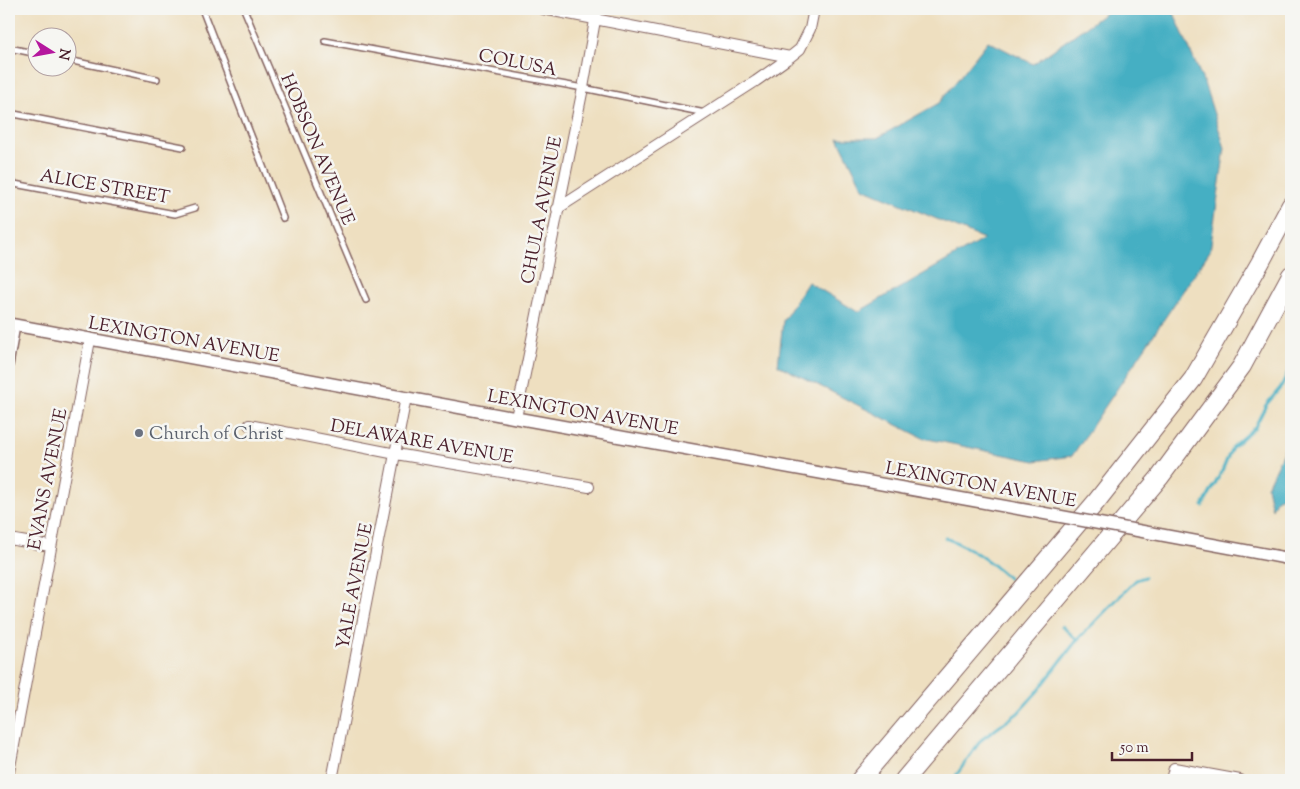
<svg xmlns="http://www.w3.org/2000/svg" width="1300" height="789" viewBox="0 0 1300 789" font-family="'Sorts Mill Goudy',serif">
<rect width="100%" height="100%" fill="#f6f6f2"/>
<filter id="ink" filterUnits="userSpaceOnUse"><feTurbulence type="fractalNoise" baseFrequency=".02" numOctaves="2"/><feDisplacementMap in="SourceGraphic" scale="10" xChannelSelector="R" yChannelSelector="G"/><feConvolveMatrix kernelMatrix="1 2 1 2 8 2 1 2 1" color-interpolation-filters="sRGB"/></filter>
<filter id="wash" filterUnits="userSpaceOnUse"><feTurbulence type="fractalNoise" baseFrequency=".0096" numOctaves="4" result="noise"/><feDisplacementMap in="SourceGraphic" scale="20" xChannelSelector="R" yChannelSelector="G"/><feGaussianBlur stdDeviation="1.12" result="paint"/><feColorMatrix in="noise" values="0 0 0 0 0 0 0 0 0 0 0 0 0 0 0 0 0 1.4 0 .05"/><feComposite in="paint" operator="in"/></filter>
<g filter="url(#wash)">
<rect width="100%" height="100%" fill="#eedfc0"/>
<!-- water -->
<path fill="#44afc3" stroke="#476777" d="M 1111,9 L 1160,9 L 1174,13 L 1204,83 L 1225,148 L 1210,251 L 1072,456 L 1035,461 L 923,438 L 778,365 L 783,321 L 808,282 L 858,312 L 984,239 L 863,188 L 838,138 L 877,138 L 939,103 L 988,41 L 1033,64 Z
M 1291,435 L 1291,490 L 1276,500 L 1272,509 L 1267,486 Z"/>
<g fill="none" stroke-linecap="round" stroke-linejoin="round">
<!-- stream -->
<path stroke="#44afc3" stroke-width="3" d="M 1203,506 L 1222,471 L 1232,447 L 1255,427 L 1266,405 L 1281,387 L 1291,366
M 945,538 C 971,547 990,561 1009,579
M 1062,626 L 1077,640
M 953,780 L 981,740 L 1018,713 L 1037,692 L 1077,640 L 1136,580 L 1145,577"/>
</g>
</g>
<g filter="url(#ink)">
<g fill="none" stroke-linecap="round" stroke-linejoin="round">
<!-- service casing -->
<g stroke="#83625f" stroke-width="8">
<path id="service" d="M 202,9 L 283,218
M 244,9 L 366,300
M 325,41 L 583,88 L 705,113
M 9,48 L 38,54
M 68,60 L 157,79
M 9,113 L 183,147
M 9,183 L 175,214 L 195,208
M 9,371 L 17,326"/>
</g>
<!-- minor casing -->
<g stroke="#83625f" stroke-width="12">
<path id="minor" d="M 543,9 L 790,57
M 557,209 L 756,81 L 790,57 L 800,49 L 810,29 L 814,9
M 516,418 L 583,88 L 597,9
M 249,425 L 396,454 L 589,487
M 9,539 L 50,546
M 9,772 L 90,340
M 332,780 L 406,397
M 1171,780 L 1174,768 L 1240,780"/>
</g>
<!-- tertiary casing -->
<g stroke="#83625f" stroke-width="14">
<path id="tertiary" d="M 9,324 L 516,418 L 1042,513
M 1151,533 L 1291,559"/>
</g>
<!-- motorway casing -->
<g stroke="#83625f" stroke-width="20">
<path id="motorway" d="M 860,780 L 1096,502 L 1193,379 L 1260,263 L 1291,205
M 904,780 L 1160,477 L 1242,366 L 1291,275"/>
</g>
<!-- service -->
<use href="#service" stroke="#fff" stroke-width="5"/>
<!-- minor -->
<use href="#minor" stroke="#fff" stroke-width="10"/>
<!-- tertiary -->
<use href="#tertiary" stroke="#fff" stroke-width="11"/>
<!-- motorway -->
<use href="#motorway" stroke="#fff" stroke-width="18"/>
<!-- tertiary-bridge casing -->
<g stroke="#83625f" stroke-width="14" stroke-linecap="butt">
<path id="tertiary-bridge" d="M 1042,513 L 1151,533"/>
</g>
<!-- tertiary-bridge -->
<use href="#tertiary-bridge" stroke="#fff" stroke-width="11"/>
</g>
</g>
<!-- markers -->
<circle fill="#6b7280" stroke="#f6f6f2" stroke-width="2" cx="139" cy="433" r="5"/>
<g text-anchor="middle" stroke-width="5" stroke-linejoin="round" paint-order="stroke">
<!-- street labels -->
<g font-size="18" fill="#4a1f2b" stroke="#f6f6f2">
<text transform="translate(518 62) rotate(11)" y="6">COLUSA</text>
<text transform="translate(318 149) rotate(67)" y="6">HOBSON AVENUE</text>
<text transform="translate(105 186) rotate(10)" y="6">ALICE STREET</text>
<text transform="translate(541 210) rotate(-79)" y="6">CHULA AVENUE</text>
<text transform="translate(184 339) rotate(10)" y="6">LEXINGTON AVENUE</text>
<text transform="translate(583 412) rotate(10)" y="6">LEXINGTON AVENUE</text>
<text transform="translate(422 441) rotate(10)" y="6">DELAWARE AVENUE</text>
<text transform="translate(47 479) rotate(-79)" y="6">EVANS AVENUE</text>
<text transform="translate(981 484) rotate(10)" y="6">LEXINGTON AVENUE</text>
<text transform="translate(354 586) rotate(-79)" y="6">YALE AVENUE</text>
</g>
<!-- worship labels -->
<g font-size="18" fill="#5b616d" stroke="#f6f6f2" text-anchor="start">
<text x="149" y="439">Church of Christ</text>
</g>
</g>
<!-- margin -->
<rect width="1300" height="789" fill="none" stroke="#f6f6f2" stroke-width="30"/>
<!-- north arrow -->
<g transform="translate(52 52) rotate(101)"><circle r="24" fill="#f6f6f2" stroke="#b1a0a2"/>
<path d="M0-4L9 19L0 12L-9 19Z" fill="#b5179e"/>
<text y="-8" font-size="14" font-weight="bold" text-anchor="middle" fill="#4a1f2b">N</text>
</g>
<!-- scale -->
<path d="M1112 752v8h80v-8" fill="none" stroke="#4a1f2b" stroke-width="2.5"/>
<text x="1120" y="752" font-size="15" fill="#4a1f2b" stroke="#f6f6f2" stroke-width="4" paint-order="stroke">50 m</text>
</svg>
